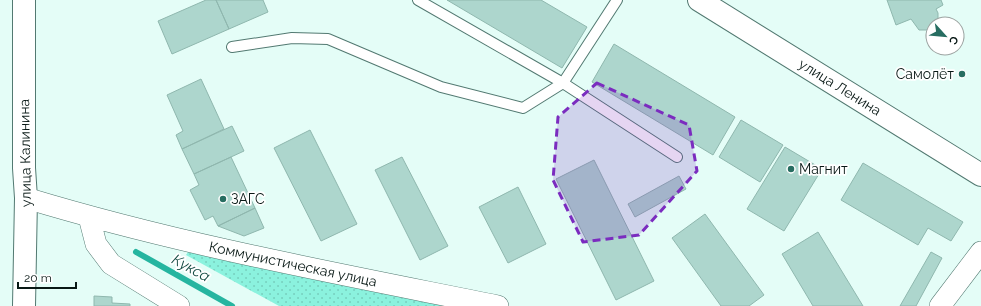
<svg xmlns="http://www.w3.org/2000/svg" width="981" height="306" viewBox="0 0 981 306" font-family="Raleway,sans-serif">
<defs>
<pattern id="grass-dots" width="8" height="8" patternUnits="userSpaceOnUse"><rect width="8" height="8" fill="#8bf2de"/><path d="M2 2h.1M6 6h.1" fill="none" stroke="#76cfbe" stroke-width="1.8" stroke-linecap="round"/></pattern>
</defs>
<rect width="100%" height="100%" fill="#e4fdf7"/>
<!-- grass -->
<path fill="url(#grass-dots)" d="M 188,252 L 445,306 L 279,306 L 186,255 Z"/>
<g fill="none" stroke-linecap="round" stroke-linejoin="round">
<!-- stream -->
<path stroke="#26b5a0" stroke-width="6" d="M 136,252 L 232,306"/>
</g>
<!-- building -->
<path fill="#add6cd" stroke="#8fb7ae" d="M 206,0 L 216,0 L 229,29 L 172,54 L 158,21 Z
M 216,0 L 263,0 L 268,12 L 229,29 Z
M 447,0 L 541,0 L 587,27 L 562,68 Z
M 887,0 L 941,0 L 943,5 L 936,9 L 938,13 L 938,20 L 935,24 L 933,24 L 933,26 L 927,30 L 919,30 L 911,19 L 896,25 Z
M 614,44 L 735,117 L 713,155 L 592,82 Z
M 201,79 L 224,129 L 182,149 L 176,135 L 183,131 L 167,95 Z
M 741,120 L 783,145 L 760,182 L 719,157 Z
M 232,126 L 244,151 L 194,174 L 182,149 Z
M 310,130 L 357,224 L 321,241 L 274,148 Z
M 785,147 L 822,169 L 784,231 L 747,209 Z
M 231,157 L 255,208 L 218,226 L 213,216 L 205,220 L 190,190 L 199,185 L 194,174 Z
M 402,157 L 448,246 L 420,260 L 375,170 Z
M 594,160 L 654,281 L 616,300 L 556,179 Z
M 863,163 L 963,222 L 951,241 L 928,228 L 918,245 L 841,200 Z
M 679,176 L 686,189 L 635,217 L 628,204 Z
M 518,187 L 546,244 L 508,263 L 479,207 Z
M 255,208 L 264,228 L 244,236 L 218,226 Z
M 705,214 L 764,295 L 749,306 L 721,306 L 672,238 Z
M 818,232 L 863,306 L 813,306 L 782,254 Z
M 931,252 L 942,258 L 916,306 L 900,306 Z
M 94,296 L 112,297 L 112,303 L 130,304 L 130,306 L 94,306 Z"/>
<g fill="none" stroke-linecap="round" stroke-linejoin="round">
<!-- lane casing -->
<g stroke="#527971" stroke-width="12">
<path id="lane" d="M 418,0 L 563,83 L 677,157
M 232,47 L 292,38 L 328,39 L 441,87 L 523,108 L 563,83 L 617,0"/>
</g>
<!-- street casing -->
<g stroke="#527971" stroke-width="22">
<path id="street" d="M 26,198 C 181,245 340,274 498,306
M 89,217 L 96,244 L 111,264 L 179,306
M 940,306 L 981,252"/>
</g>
<!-- secondary casing -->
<g stroke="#527971" stroke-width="24">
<path id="secondary" d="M 24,0 L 24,168 L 26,198 L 24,306
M 699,0 L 981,175"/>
</g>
<!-- lane -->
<use href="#lane" stroke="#fff" stroke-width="10"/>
<!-- street -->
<use href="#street" stroke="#fff" stroke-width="21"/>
<!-- secondary -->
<use href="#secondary" stroke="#fff" stroke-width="22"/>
</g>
<!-- marked area -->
<path fill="#7b2cbf" fill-opacity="0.2" stroke="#7b2cbf" stroke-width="3" stroke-dasharray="8 5" stroke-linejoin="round" d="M 597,83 L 689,125 L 697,171 L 639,235 L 583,242 L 553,180 L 558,117 Z"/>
<!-- markers -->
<g fill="#276d61" stroke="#fff" stroke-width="1.5">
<circle cx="962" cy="74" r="4"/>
<circle cx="791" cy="169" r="4"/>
<circle cx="223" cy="199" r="4"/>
</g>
<g text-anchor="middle" stroke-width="3.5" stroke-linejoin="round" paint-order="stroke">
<!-- poi labels -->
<g font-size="14" fill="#081815" stroke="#fff" text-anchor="start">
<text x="954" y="79" text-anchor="end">Самолёт</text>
<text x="799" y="174">Магнит</text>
<text x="231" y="204">ЗАГС</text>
</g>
<!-- street labels -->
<g font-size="14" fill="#081815" stroke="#fff">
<text transform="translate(840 87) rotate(32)" y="5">улица Ленина</text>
<text transform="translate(25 153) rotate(-91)" y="5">улица Калинина</text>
<text transform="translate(293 264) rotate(12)" y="5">Коммунистическая улица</text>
</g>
<!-- water labels -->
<g font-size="15" font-style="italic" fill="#134b42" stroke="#fff">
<text transform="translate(191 268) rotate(29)" y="5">Кукса</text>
</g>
</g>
<!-- north arrow -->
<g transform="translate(945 36) rotate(117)"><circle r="19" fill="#ffffff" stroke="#9ca3a1"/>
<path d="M0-3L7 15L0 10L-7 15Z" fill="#276d61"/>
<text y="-6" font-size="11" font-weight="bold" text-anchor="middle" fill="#081815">С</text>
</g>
<!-- scale -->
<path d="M18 282v6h58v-6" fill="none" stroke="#081815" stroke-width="2"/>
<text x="24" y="282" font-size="12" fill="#081815" stroke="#ffffff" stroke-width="3" paint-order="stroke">20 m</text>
</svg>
